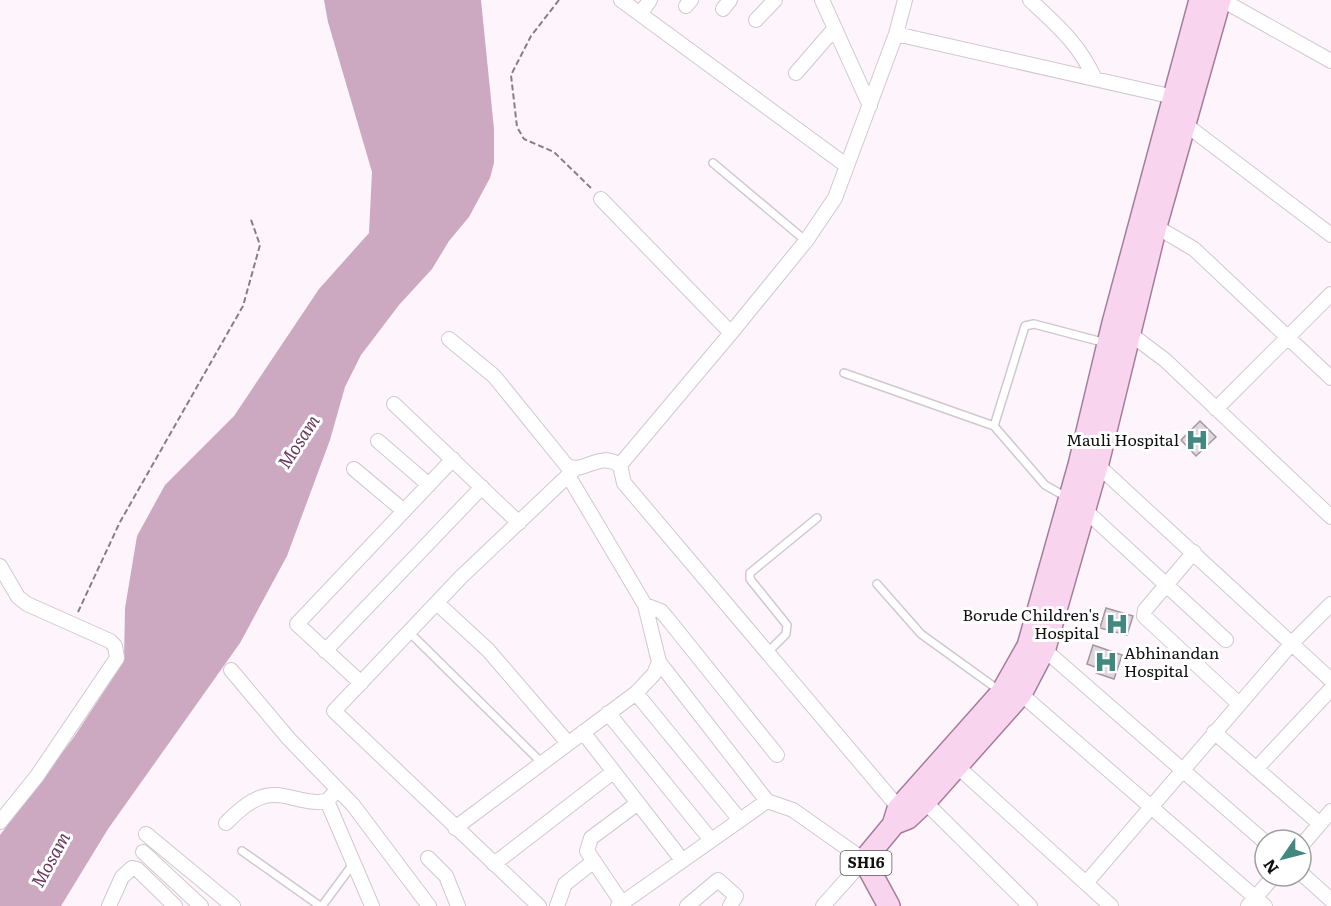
<svg xmlns="http://www.w3.org/2000/svg" width="1331" height="906" viewBox="0 0 1331 906" font-family="Literata,serif">
<rect width="100%" height="100%" fill="#fef5fc"/>
<!-- water -->
<path fill="#cca8c1" d="M 324,0 L 481,0 L 494,129 L 494,163 L 490,178 L 469,217 L 449,241 L 432,269 L 399,305 L 361,355 L 345,387 L 330,440 L 287,556 L 240,643 L 108,829 L 61,906 L 0,906 L 0,835 L 74,737 L 124,661 L 125,608 L 137,536 L 165,485 L 234,416 L 319,289 L 369,233 L 372,172 L 328,22 Z"/>
<!-- building -->
<path fill="#e0d7dd" stroke="#a1989e" stroke-width="1.5" d="M 1200,421 L 1216,437 L 1196,456 L 1181,440 Z
M 1106,608 L 1133,616 L 1127,635 L 1100,628 Z
M 1093,645 L 1122,655 L 1114,679 L 1096,673 L 1098,668 L 1087,664 Z"/>
<g fill="none" stroke-linecap="round" stroke-linejoin="round">
<!-- service casing -->
<g stroke="#d1c8ce" stroke-width="10">
<path id="service" d="M 713,163 L 806,241
M 844,373 L 994,426 L 1045,485 L 1068,498
M 994,426 L 1025,326 L 1034,324 L 1106,343
M 877,584 L 921,634 L 1000,691
M 409,632 L 542,763
M 767,653 L 786,634 L 787,625 L 750,579 L 750,573 L 817,518
M 242,851 L 320,906
M 322,906 L 353,864"/>
</g>
<!-- minor casing -->
<g stroke="#d1c8ce" stroke-width="16">
<path id="minor" d="M 621,0 L 847,166
M 822,0 L 870,106
M 1030,0 C 1058,26 1079,44 1095,79
M 1222,0 L 1331,61
M 686,6 L 691,0
M 723,9 L 730,0
M 641,13 L 650,0
M 756,20 L 775,0
M 896,34 L 1174,97
M 796,73 L 835,28
M 1185,124 L 1331,235
M 601,199 L 731,333
M 1150,223 L 1194,249 L 1331,378
M 1125,330 L 1165,360 L 1331,517
M 449,339 L 494,376 L 567,466 C 585,474 598,451 620,465
M 394,404 L 519,523
M 1216,409 L 1331,294
M 378,441 L 429,485
M 1092,460 L 1331,680
M 354,469 L 404,511
M 1084,509 L 1226,640
M 1194,552 L 1145,610 L 1144,616 L 1239,704
M 0,566 L 18,597 L 27,604 L 110,641 L 115,646 L 117,658 L 37,776 L 0,822
M 437,603 L 488,650 L 568,743
M 645,605 L 661,611 L 667,618 L 777,755
M 1038,644 L 1265,842
M 325,651 L 482,487
M 659,662 L 767,801 L 793,810 L 864,860 L 823,906
M 231,670 L 289,739 L 353,805 L 429,906
M 361,683 L 297,624 L 453,459
M 636,693 L 740,820
M 1021,694 L 1265,906
M 608,713 L 711,840
M 583,732 L 682,860
M 1214,732 L 1320,824
M 958,767 L 1111,906
M 1256,769 L 1331,689
M 337,790 L 327,801 L 372,906
M 925,802 L 1030,906
M 904,814 L 624,483 L 620,465 L 731,333 L 806,241 L 835,198 L 896,34 L 905,0
M 226,823 C 242,807 259,791 284,796 C 300,799 311,804 327,801
M 455,828 L 636,693 L 654,674 L 659,662 L 645,605 L 569,477
M 146,834 L 233,906
M 1301,846 L 1331,811
M 143,852 L 201,906
M 428,858 L 446,876 L 458,906
M 494,864 L 613,772
M 1301,873 L 1331,900
M 1086,883 L 1292,643 L 1331,604
M 109,906 L 122,877 L 132,868 L 137,869 L 175,906
M 539,906 L 334,711 L 461,577 L 576,468
M 557,906 L 565,884 L 594,861
M 618,906 L 767,801
M 624,906 L 587,851 L 591,838 L 638,803
M 687,906 L 718,880 L 736,896 L 730,906
M 1248,906 L 1274,876"/>
</g>
<!-- primary casing -->
<g stroke="#a57d9a" stroke-width="24">
<path id="primary" d="M 898,822 L 908,818 L 925,802 L 1021,694 L 1045,648 L 1098,463 L 1156,226 L 1220,0
M 889,906 L 864,860 L 893,825 L 898,809 L 1002,692 L 1028,646 L 1079,465 L 1113,323 L 1200,0"/>
</g>
<!-- path -->
<path stroke="#868085" stroke-width="2" stroke-dasharray="6 3" stroke-linecap="butt" d="M 559,0 L 531,36 L 511,75 L 517,127 L 524,139 L 554,152 L 593,190
M 78,612 L 120,522 L 243,306 L 260,245 L 250,217"/>
<!-- service -->
<use href="#service" stroke="#fff" stroke-width="7"/>
<!-- minor -->
<use href="#minor" stroke="#fff" stroke-width="14"/>
<!-- primary -->
<use href="#primary" stroke="#f8d4ee" stroke-width="21"/>
</g>
<!-- icons -->
<defs>
<g id="hospital-bare" transform="scale(1.8)"><path d="M-5-5h3v3.5h4V-5h3V5h-3V1.5h-4V5h-3Z" fill="#418881" stroke="#fff" stroke-width="2.5" paint-order="stroke"/></g>
</defs>
<g fill-rule="evenodd">
<use href="#hospital-bare" x="1197" y="440"/>
<use href="#hospital-bare" x="1117" y="624"/>
<use href="#hospital-bare" x="1106" y="662"/>
</g>
<g text-anchor="middle" stroke-width="6" stroke-linejoin="round" paint-order="stroke">
<!-- shield labels -->
<rect fill="#fff" stroke="#5a5859" stroke-width="1.5" x="840.5" y="851" width="51" height="24" rx="4.5"/>
<g font-size="15" font-weight="bold" fill="#131012">
<text x="866" y="868">SH16</text>
</g>
<!-- poi labels -->
<g font-size="16" fill="#131012" stroke="#fff" text-anchor="end">
<text x="1179" y="446">Mauli Hospital</text>
<text x="1099" y="621">Borude Children's<tspan x="1099" dy="18">Hospital</tspan></text>
<text x="1124" y="659" text-anchor="start">Abhinandan<tspan x="1124" dy="18">Hospital</tspan></text>
</g>
<!-- water labels -->
<g font-size="18" font-style="italic" fill="#6a3a5e" stroke="#fff">
<text transform="translate(299 442) rotate(-57)" y="6">Mosam</text>
<text transform="translate(51 860) rotate(-61)" y="6">Mosam</text>
</g>
</g>
<!-- north arrow -->
<g transform="translate(1283 858) rotate(235)"><circle r="28" fill="#ffffff" stroke="#a19fa0" stroke-width="1.5"/>
<path d="M0-4.5L10 22L0 15L-10 22Z" fill="#418881"/>
<text y="-9" font-size="16" font-weight="bold" text-anchor="middle" fill="#131012">N</text>
</g>
</svg>
